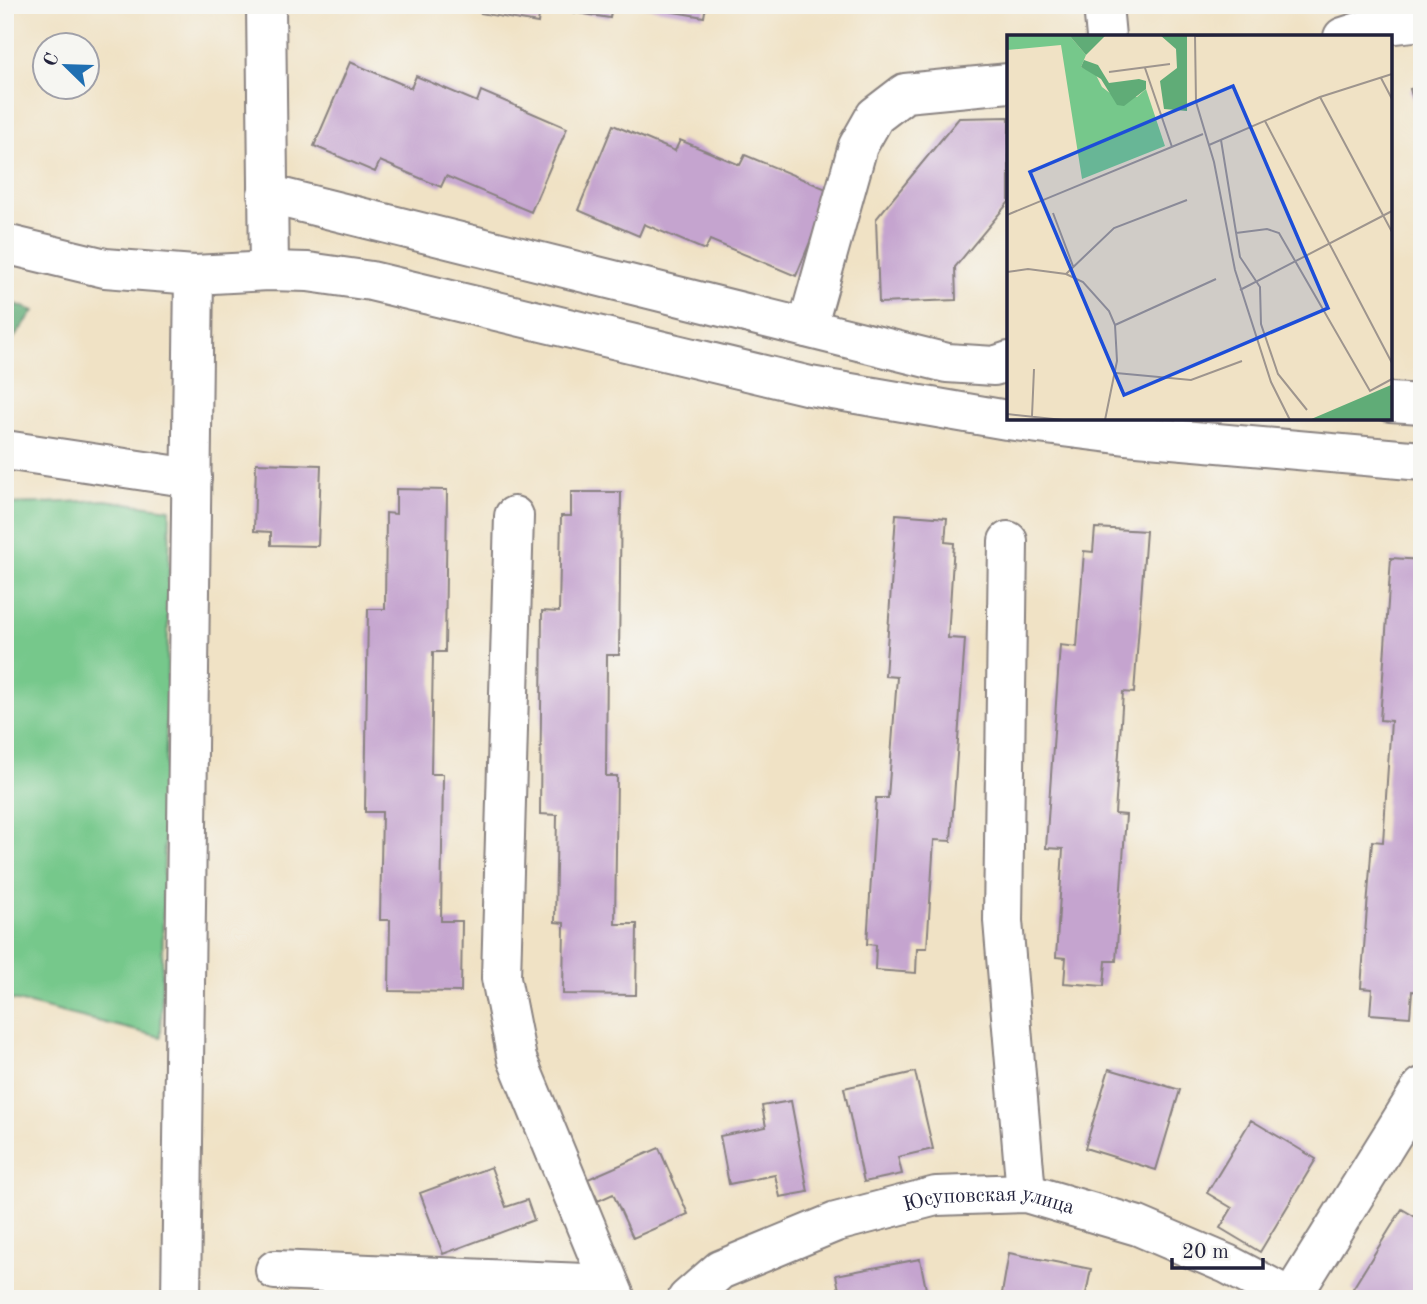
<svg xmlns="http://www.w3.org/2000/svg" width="1427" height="1304" viewBox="0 0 1427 1304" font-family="'Old Standard TT',serif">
<rect width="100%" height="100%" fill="#f6f6f2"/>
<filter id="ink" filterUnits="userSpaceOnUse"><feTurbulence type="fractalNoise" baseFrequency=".0143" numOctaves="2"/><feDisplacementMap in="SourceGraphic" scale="14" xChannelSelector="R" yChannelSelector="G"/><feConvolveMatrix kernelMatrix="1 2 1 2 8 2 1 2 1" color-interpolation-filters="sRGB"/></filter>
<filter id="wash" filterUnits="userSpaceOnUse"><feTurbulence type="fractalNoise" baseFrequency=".00686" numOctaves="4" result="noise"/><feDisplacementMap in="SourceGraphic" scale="28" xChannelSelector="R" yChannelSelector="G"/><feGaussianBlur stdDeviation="1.57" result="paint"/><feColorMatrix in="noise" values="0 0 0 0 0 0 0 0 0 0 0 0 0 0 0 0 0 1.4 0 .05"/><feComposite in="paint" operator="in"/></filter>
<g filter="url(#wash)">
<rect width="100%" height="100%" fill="#f0e2c5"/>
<!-- green -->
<path fill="#76c88b" stroke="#4c7563" stroke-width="2" d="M 105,500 L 170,509 L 161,1037 L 5,998 L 5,504 L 44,503 Z"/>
<!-- forest -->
<path fill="#60ac77" stroke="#416759" stroke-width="2" d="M 5,300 L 34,311 L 5,350 Z"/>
<g id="blocks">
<!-- building -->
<path fill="#c5a4cf" d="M 481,5 L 612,5 L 610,18 L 540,7 L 538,23 L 480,13 Z
M 645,5 L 706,5 L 704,17 L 644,7 Z
M 350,62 L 411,88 L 416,76 L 477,102 L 481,91 L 567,128 L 531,212 L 446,176 L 441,187 L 380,161 L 375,172 L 314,146 Z
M 1422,86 L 1422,126 L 1421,126 L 1410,89 Z
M 1009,117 L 1009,202 L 955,267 L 956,300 L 879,303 L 876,219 L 959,118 Z
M 613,125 L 675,151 L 680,140 L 740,165 L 745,155 L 831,191 L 796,276 L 710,240 L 705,250 L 644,224 L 639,236 L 578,210 Z
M 256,463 L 321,465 L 318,546 L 271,545 L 271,532 L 254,531 Z
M 396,489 L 447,490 L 445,652 L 433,652 L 431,774 L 443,774 L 441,921 L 462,921 L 461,992 L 389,991 L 390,920 L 380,920 L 382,812 L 365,812 L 368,609 L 385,609 L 386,513 L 396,514 Z
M 571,492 L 621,492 L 619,655 L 607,655 L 606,776 L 617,776 L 615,924 L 637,924 L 636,995 L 563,994 L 564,923 L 555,922 L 557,815 L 540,814 L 542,611 L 559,612 L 561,516 L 571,516 Z
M 896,514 L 947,518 L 945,542 L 954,543 L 948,638 L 965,639 L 951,841 L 934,840 L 927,948 L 917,948 L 916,973 L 875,970 L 876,945 L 867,944 L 876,798 L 888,798 L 897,677 L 885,676 Z
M 1095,528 L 1146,531 L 1134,693 L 1123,692 L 1115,814 L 1126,815 L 1116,961 L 1106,961 L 1104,986 L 1064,983 L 1066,958 L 1056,957 L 1063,849 L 1046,848 L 1060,645 L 1077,647 L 1084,551 L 1093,552 Z
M 1391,558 L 1422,560 L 1422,992 L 1412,991 L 1410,1017 L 1370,1014 L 1372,989 L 1361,988 L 1372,841 L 1383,842 L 1391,721 L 1380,720 Z
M 1109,1069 L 1180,1090 L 1156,1170 L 1085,1148 Z
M 915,1072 L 933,1149 L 898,1157 L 902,1174 L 864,1182 L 844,1088 Z
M 791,1101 L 808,1192 L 780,1197 L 775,1175 L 729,1184 L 720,1136 L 766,1127 L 762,1106 Z
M 1251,1120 L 1316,1159 L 1260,1252 L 1220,1228 L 1232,1208 L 1207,1193 Z
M 659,1148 L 688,1214 L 633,1238 L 613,1194 L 598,1201 L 588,1179 Z
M 491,1167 L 506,1207 L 527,1200 L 534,1220 L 443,1254 L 420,1193 Z
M 1402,1209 L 1422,1221 L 1422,1299 L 1408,1299 L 1404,1296 L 1402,1299 L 1365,1299 L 1352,1290 Z
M 1009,1253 L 1091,1269 L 1085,1299 L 1001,1299 Z
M 920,1259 L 928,1299 L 841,1299 L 836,1275 Z"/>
</g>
</g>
<g filter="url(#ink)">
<use href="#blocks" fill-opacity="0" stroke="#898280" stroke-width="2"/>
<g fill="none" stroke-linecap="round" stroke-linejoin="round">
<!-- minor casing -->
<g stroke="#898280" stroke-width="42">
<g id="minor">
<path d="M 266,5 L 269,271"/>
<path d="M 1103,5 L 1106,37"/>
<path d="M 1343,37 L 1377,26 L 1422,21"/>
<path d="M 267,194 L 947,363 L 994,366 L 1009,361"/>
<path d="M 5,244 L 105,268 L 194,275 L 269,271 L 308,272 L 371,281 L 810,386 L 1007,420 L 1126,435 L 1422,461"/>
<path d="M 807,328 L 858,146 L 875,116 L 905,93 L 1009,83"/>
<path d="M 1390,402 L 1422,404"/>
<path d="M 5,450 L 192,478"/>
<path d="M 514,516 L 501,978 L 517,1059 L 616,1299"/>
<path d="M 1008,541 L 1003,921 L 1026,1193"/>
<path d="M 275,1270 L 609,1284"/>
<path d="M 1291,1298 L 1422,1087"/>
<path d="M 181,1299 L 194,275"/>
<path id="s1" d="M 687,1299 L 720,1270 L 836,1222 L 936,1196 L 1026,1193 L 1138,1226 L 1227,1264 L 1293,1299"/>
</g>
</g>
<!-- minor -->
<use href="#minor" stroke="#fff" stroke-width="38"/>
</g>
</g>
<g text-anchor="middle" stroke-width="6" stroke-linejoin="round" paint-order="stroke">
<!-- street labels -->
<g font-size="21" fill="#22223b" stroke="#f6f6f2">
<text dy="7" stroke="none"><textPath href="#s1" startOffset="326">Юсуповская улица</textPath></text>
</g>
</g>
<!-- overview -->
<g transform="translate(1007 35)">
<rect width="385" height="385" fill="#f0e2c5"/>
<path d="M 0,0 L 62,0 L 79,20 L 74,32 L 88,38 L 95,52 L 108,62 L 130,62 L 139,54 L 158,111 L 75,144 L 54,10 L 0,15 Z" fill="#76c88b"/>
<path d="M 62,0 L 99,0 L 79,20 ZM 153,0 L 180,0 L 180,76 L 157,74 L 153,46 L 170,33 L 169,14 ZM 77,25 L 91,30 L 102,48 L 132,44 L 139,46 L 139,54 L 117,71 L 110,70 L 94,44 L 74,32 ZM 384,350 L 385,385 L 302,385 Z" fill="#60ac77"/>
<path fill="none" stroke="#9e958e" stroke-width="2" d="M 188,0 L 189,67 L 207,127 L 228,235 L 264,347 L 283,385M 188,1 L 241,0M 138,33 L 165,112M 102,37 L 163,29M 374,43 L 385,64M 313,62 L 385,197M 258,86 L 385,328M 214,105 L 233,222 L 253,252 L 254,289 L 271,339 L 300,375M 202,110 L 313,62 L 385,39M 46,178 L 66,231M 0,180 L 196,99M 229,198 L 260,194 L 272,198 L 363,356 L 385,344M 0,237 L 21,234 L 59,239 L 76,247 L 102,276 L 108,290 L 110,326 L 98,385M 59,239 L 107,193 L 180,165M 233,255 L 385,176M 108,290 L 209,244M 109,338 L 184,345 L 235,326M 0,379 L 56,385M 25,381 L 27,334"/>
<path fill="#1d4ed8" fill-opacity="0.15" stroke="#1d4ed8" stroke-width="3.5" d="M 226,51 L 321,273 L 117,360 L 23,137 Z"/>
<rect width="385" height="385" fill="none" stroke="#22223b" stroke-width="3.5"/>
</g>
<!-- margin -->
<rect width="1427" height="1304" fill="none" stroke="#f6f6f2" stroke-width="28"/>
<!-- north arrow -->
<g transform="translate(66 66) rotate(293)"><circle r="33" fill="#f6f6f2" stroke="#a1a1a9" stroke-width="2"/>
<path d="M0-5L12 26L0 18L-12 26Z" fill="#1f6fb2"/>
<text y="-10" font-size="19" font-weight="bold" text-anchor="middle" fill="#22223b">С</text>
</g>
<!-- scale -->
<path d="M1172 1258v10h91v-10" fill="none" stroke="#22223b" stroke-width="3.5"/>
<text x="1182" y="1258" font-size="21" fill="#22223b" stroke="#f6f6f2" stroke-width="5" paint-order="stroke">20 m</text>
</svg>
